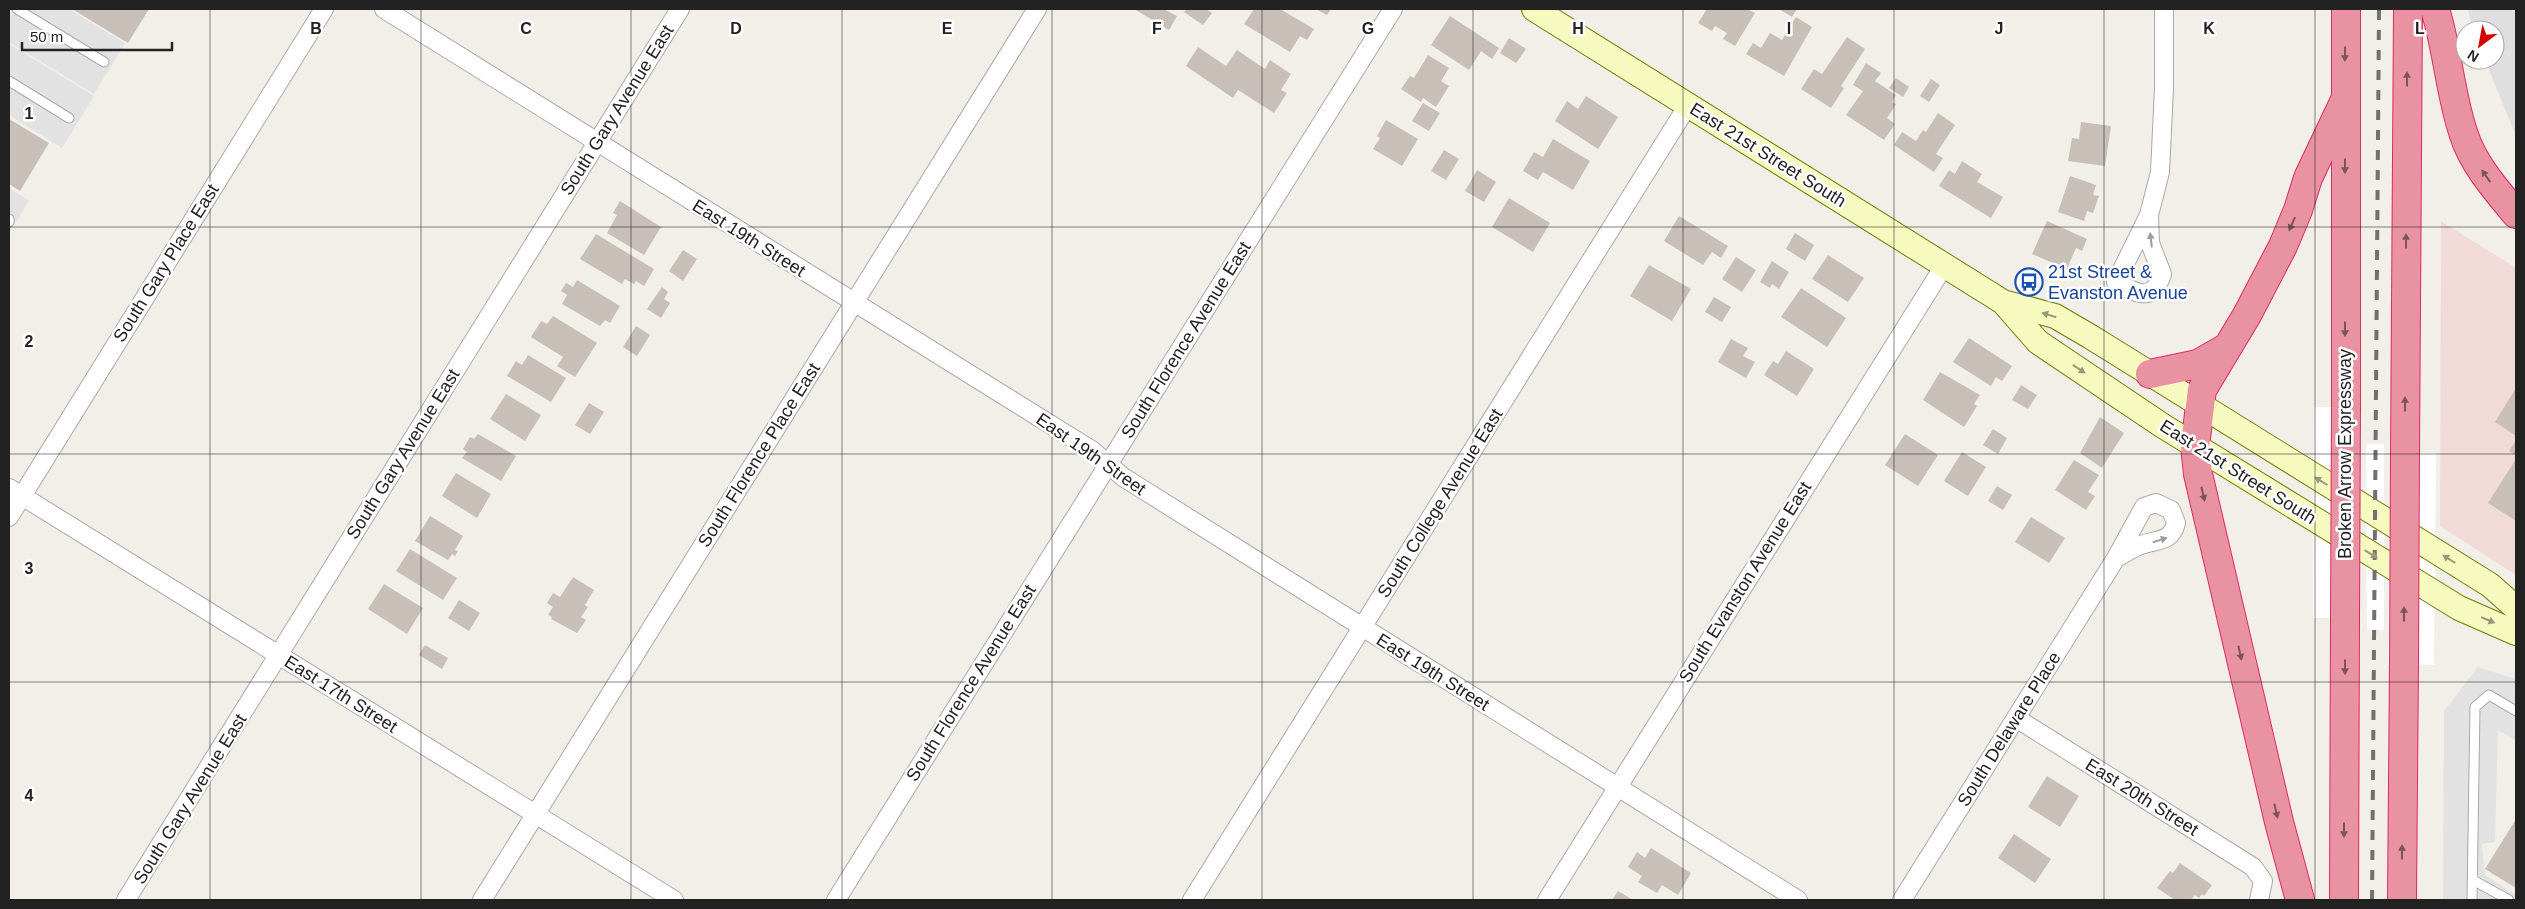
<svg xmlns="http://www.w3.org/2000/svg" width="2525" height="909" viewBox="0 0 2525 909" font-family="Helvetica,sans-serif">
<rect width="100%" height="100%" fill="#f2efe9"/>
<!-- residential -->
<path fill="#e0dfdf" d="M 2468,9 L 2516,9 L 2516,136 L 2485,60 L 2495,60 L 2495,30 L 2472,30 Z"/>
<!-- commercial -->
<path fill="#f2dad9" d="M 2441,221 L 2516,268 L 2516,575 L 2440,526 Z"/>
<!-- parking -->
<path fill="#e2e2e2" d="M 15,9 L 69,9 L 125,43 L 94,94 L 9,42 L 9,19 Z
M 9,44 L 94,96 L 62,148 L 9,115 Z
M 9,188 L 29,201 L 9,233 Z
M 2478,667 L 2516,679 L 2516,741 L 2498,730 L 2495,842 L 2482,844 L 2485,875 L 2516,895 L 2516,900 L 2443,900 L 2444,711 Z"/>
<!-- pier -->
<path fill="#fff" d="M 2314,407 L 2358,407 L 2358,618 L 2313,618 Z
M 2366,444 L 2384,444 L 2384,630 L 2367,630 Z
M 2390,453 L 2436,453 L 2434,665 L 2388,665 Z"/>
<!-- building -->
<path fill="#c7bfb8" d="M 72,9 L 149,9 L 128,43 Z
M 1134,9 L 1164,9 L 1177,16 L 1169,30 Z
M 1187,9 L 1206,9 L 1212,13 L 1203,25 L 1184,12 Z
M 1254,9 L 1280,9 L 1314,29 L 1307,40 L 1300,36 L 1290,52 L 1244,24 Z
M 1316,9 L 1331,9 L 1327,15 Z
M 1707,9 L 1747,9 L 1755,13 L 1735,46 L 1723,39 L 1727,33 L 1715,26 L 1712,31 L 1698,23 Z
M 1779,9 L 1797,9 L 1792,17 Z
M 1450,16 L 1499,48 L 1492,59 L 1481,51 L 1469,70 L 1431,45 Z
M 1796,17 L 1812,27 L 1784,76 L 1746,54 L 1753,43 L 1761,48 L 1770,33 L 1782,40 Z
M 1847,37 L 1865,49 L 1841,86 L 1844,88 L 1831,108 L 1801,89 L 1814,69 L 1822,74 Z
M 1509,38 L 1526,49 L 1516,63 L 1500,53 Z
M 1198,47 L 1226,66 L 1237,50 L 1265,69 L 1270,60 L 1291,74 L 1281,90 L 1287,93 L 1274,113 L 1238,90 L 1233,98 L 1186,66 Z
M 1428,55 L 1449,68 L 1441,81 L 1449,86 L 1436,107 L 1423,98 L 1421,102 L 1401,89 L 1410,76 L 1414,78 Z
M 1866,63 L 1881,73 L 1875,81 L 1896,95 L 1892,102 L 1896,104 L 1887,118 L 1895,124 L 1884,140 L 1846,115 L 1863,91 L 1853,85 Z
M 1896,78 L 1909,87 L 1903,97 L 1889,88 Z
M 1931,79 L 1940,85 L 1929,102 L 1920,96 Z
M 1586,96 L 1618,117 L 1598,149 L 1555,121 L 1567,101 L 1578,109 Z
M 1423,103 L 1440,113 L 1429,131 L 1412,121 Z
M 1938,113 L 1955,125 L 1936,154 L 1943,158 L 1934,172 L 1894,145 L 1902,132 L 1916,141 L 1923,130 L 1926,132 Z
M 9,119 L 49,143 L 20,191 L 9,184 Z
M 1386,120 L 1418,139 L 1402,166 L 1373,149 L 1380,138 L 1377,136 Z
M 2081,122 L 2111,126 L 2105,166 L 2068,161 L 2072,138 L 2079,139 Z
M 1553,139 L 1590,161 L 1573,190 L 1543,172 L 1538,180 L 1523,171 L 1534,152 L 1543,157 Z
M 1444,150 L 1459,159 L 1446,180 L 1431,171 Z
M 1962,161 L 1982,174 L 1977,182 L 2003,197 L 1991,218 L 1939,186 L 1949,170 L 1955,174 Z
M 1477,170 L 1496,182 L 1484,202 L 1465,191 Z
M 2070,176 L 2096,185 L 2093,195 L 2099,196 L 2093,213 L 2087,211 L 2084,221 L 2058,212 Z
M 1509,198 L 1550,223 L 1533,252 L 1492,227 Z
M 620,201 L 661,227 L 644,255 L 607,233 L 617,215 L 613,213 Z
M 1679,216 L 1728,246 L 1721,258 L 1712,252 L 1703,265 L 1664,241 Z
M 2047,221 L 2087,239 L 2082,251 L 2076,248 L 2067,269 L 2032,254 Z
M 1795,233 L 1814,245 L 1805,261 L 1786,249 Z
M 596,234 L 654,269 L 644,286 L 636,281 L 634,284 L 625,279 L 622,284 L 580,259 Z
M 683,250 L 697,259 L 683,281 L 669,271 Z
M 1828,255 L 1864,278 L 1848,302 L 1812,279 Z
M 1736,257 L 1756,270 L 1742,292 L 1722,279 Z
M 1772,261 L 1789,272 L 1779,289 L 1772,284 L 1770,288 L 1760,282 Z
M 1649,265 L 1691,289 L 1672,321 L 1630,296 Z
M 577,280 L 620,306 L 610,323 L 605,320 L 600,326 L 562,304 L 567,295 L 561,291 L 566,283 L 573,287 Z
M 662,287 L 668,292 L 664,299 L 670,303 L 661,318 L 647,309 Z
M 1801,288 L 1846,318 L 1827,347 L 1781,317 Z
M 1714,297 L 1731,307 L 1722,322 L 1705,312 Z
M 553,316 L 597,343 L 575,377 L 557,366 L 563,357 L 531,337 L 541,321 L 547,324 Z
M 636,326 L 650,335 L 637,356 L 623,347 Z
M 1969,338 L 2012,366 L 2002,381 L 1996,377 L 1991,386 L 1953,362 Z
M 1731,339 L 1748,348 L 1743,356 L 1755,362 L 1746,378 L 1718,362 Z
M 1786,351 L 1814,369 L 1797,396 L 1764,375 L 1773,361 L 1778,364 Z
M 528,355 L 566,378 L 551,402 L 507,376 L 516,361 L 522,365 Z
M 1940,372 L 1980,395 L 1974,404 L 1977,406 L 1964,427 L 1923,400 Z
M 2021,385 L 2037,395 L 2028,409 L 2012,400 Z
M 2516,388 L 2516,436 L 2495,422 Z
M 506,394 L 541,415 L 525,441 L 490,419 Z
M 589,403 L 604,412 L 590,434 L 575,425 Z
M 2100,417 L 2124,433 L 2102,468 L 2080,453 Z
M 1993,429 L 2007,438 L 1998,454 L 1983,445 Z
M 478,434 L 516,456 L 501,481 L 462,458 L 467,452 L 463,449 L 470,437 L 474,439 Z
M 1905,434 L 1938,455 L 1918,486 L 1885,465 Z
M 2516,440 L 2516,455 L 2509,451 Z
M 1962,452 L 1986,467 L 1968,496 L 1944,481 Z
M 2516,459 L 2516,521 L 2488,503 Z
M 2074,460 L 2099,475 L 2088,492 L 2095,496 L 2086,510 L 2055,490 Z
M 456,473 L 491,494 L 477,518 L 442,496 Z
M 1997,486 L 2012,495 L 2003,510 L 1988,501 Z
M 430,516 L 463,536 L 455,550 L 458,551 L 455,556 L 452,554 L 448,560 L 415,541 Z
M 2031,517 L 2065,538 L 2049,563 L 2015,542 Z
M 410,549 L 457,578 L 443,600 L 396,571 Z
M 573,577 L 594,590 L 585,605 L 588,607 L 581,617 L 586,620 L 577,633 L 551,619 L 552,617 L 548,615 L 553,607 L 547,603 L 553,593 L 560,597 Z
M 384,584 L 423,608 L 407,634 L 368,609 Z
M 459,600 L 480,613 L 469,631 L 448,618 Z
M 425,645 L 448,658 L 442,669 L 419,655 Z
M 2047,776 L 2079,796 L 2060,827 L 2028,807 Z
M 2516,819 L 2516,888 L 2485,869 Z
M 2014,834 L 2051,859 L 2035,883 L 1998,858 Z
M 1651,848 L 1691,873 L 1678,895 L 1662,885 L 1657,893 L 1638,882 L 1642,876 L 1628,867 L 1637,852 L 1645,858 Z
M 2180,863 L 2212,885 L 2204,896 L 2202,894 L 2199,898 L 2195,895 L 2191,900 L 2175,900 L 2157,888 L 2170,871 L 2173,873 Z
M 1618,891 L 1633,900 L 1612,900 Z"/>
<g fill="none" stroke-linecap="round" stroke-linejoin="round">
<!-- service casing -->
<g stroke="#a9a9a9" stroke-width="11">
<path id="service" d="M 17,9 L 104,62
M 9,81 L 69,118
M 9,219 L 9,222
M 2473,880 L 2509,900
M 2472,900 L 2475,707 L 2489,695 L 2516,711"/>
</g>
<!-- minor casing -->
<g stroke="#a9a9a9" stroke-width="20">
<path id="minor" d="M 384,9 L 1093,451 L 1123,477 L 1798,900
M 2149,215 L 2150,243 L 2162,274 C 2153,303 2137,294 2116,282 L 2149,215 L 2160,172 L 2164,89 L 2164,9
M 9,488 L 674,900
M 9,517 L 324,9
M 2016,718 L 2253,867 L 2263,881 L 2259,900
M 126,900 L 680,9
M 482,900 L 1037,9
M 836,900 L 1393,9
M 1192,900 L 1688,105
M 1547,900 L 1944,266
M 1902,900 L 2116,558 L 2144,507 L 2156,503 L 2171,510 L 2176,523 C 2171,543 2157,539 2141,545 C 2132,548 2124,554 2116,558"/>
</g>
<!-- secondary casing -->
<g stroke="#707d05" stroke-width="26">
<path id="secondary" d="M 1534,9 L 2003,302 L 2038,342 L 2163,426 L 2459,608 L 2516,633
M 2003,302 L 2055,316 L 2091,337 L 2490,585 L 2516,608"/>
</g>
<!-- motorway casing -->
<g stroke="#dc2a67" stroke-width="30">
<path id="motorway" d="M 2435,9 C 2448,51 2450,95 2464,135 C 2473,164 2497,191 2516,214
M 2150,374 L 2198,364 L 2226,348
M 2346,407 L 2346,9
M 2405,453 L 2408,9
M 2300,900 L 2279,822 L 2198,474 L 2195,446 L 2202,390 L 2247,315 L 2283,246 L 2298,210 L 2308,178 L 2345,100
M 2344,900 L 2345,618
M 2402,900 L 2404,663"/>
</g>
<!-- service -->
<use href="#service" stroke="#fff" stroke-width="9"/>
<!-- minor -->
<use href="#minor" stroke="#fff" stroke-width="18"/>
<!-- secondary -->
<use href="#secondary" stroke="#f7fabf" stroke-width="24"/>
<!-- motorway -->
<use href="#motorway" stroke="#e892a2" stroke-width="28"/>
<!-- rail -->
<path stroke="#707070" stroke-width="4" stroke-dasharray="10 10" stroke-linecap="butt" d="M 2372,900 L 2379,9"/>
<!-- motorway-bridge casing -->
<g stroke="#dc2a67" stroke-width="30" stroke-linecap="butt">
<path id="motorway-bridge" d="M 2345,618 L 2346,407
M 2404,663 L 2405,453"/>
</g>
<!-- motorway-bridge -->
<use href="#motorway-bridge" stroke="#e892a2" stroke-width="28"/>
</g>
<!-- one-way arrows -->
<defs><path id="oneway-solid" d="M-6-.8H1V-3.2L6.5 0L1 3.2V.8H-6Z" transform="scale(1.25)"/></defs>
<g fill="#7b545c">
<use href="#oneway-solid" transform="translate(2345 54) rotate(91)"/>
<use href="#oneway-solid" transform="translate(2407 79) rotate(-90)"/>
<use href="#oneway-solid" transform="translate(2345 166) rotate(90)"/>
<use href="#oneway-solid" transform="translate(2486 176) rotate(-125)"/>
<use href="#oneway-solid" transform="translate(2292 224) rotate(114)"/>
<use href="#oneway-solid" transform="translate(2406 241) rotate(-90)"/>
<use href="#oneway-solid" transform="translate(2345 329) rotate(90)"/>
<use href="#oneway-solid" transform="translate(2405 404) rotate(-90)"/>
<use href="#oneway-solid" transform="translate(2203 494) rotate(77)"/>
<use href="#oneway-solid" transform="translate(2404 614) rotate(-90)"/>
<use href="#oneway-solid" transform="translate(2240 653) rotate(77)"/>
<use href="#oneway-solid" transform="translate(2345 667) rotate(90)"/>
<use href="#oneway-solid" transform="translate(2276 811) rotate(77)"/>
<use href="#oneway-solid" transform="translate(2344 830) rotate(90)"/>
<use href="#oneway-solid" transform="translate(2402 852) rotate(-90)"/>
</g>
<g fill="#9c9c9c">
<use href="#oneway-solid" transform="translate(2151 240) rotate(-97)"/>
<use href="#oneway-solid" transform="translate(2160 540) rotate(-17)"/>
</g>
<g fill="#979978">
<use href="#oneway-solid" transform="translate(2049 315) rotate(-163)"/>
<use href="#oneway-solid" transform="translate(2079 369) rotate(34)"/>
<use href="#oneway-solid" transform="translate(2321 481) rotate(-148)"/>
<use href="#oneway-solid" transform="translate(2371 554) rotate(31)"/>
<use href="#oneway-solid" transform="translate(2449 559) rotate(-148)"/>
<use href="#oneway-solid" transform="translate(2488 620) rotate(23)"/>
</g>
<!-- grid -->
<path fill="none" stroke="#222" stroke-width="1" stroke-opacity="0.55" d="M 210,9 L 210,900M 421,9 L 421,900M 631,9 L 631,900M 842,9 L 842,900M 1052,9 L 1052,900M 1262,9 L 1262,900M 1473,9 L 1473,900M 1683,9 L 1683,900M 1894,9 L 1894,900M 2104,9 L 2104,900M 2315,9 L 2315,900M 9,227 L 2516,227M 9,454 L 2516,454M 9,682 L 2516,682"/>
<!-- icons -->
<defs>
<g id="bus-ring" transform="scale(1.4375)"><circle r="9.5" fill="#fff" stroke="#1a4fb4" stroke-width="1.5"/><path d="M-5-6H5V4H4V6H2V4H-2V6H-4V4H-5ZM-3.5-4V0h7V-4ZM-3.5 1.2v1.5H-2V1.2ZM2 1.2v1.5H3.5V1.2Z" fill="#1a4fb4"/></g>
</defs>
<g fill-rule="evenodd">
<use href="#bus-ring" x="2029" y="282"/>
</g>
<g text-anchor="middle" stroke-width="5" stroke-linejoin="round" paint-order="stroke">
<!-- street labels -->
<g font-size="18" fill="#222" stroke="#fff">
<text transform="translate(617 110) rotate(-58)" y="6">South Gary Avenue East</text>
<text transform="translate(1768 155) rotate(32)" y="6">East 21st Street South</text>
<text transform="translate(749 238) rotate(32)" y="6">East 19th Street</text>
<text transform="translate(166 263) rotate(-58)" y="6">South Gary Place East</text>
<text transform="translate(1186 340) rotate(-58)" y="6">South Florence Avenue East</text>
<text transform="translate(403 454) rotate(-58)" y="6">South Gary Avenue East</text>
<text transform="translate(1091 454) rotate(35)" y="6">East 19th Street</text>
<text transform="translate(2345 454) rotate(-90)" y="6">Broken Arrow Expressway</text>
<text transform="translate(759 455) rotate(-58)" y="6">South Florence Place East</text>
<text transform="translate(2238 472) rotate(32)" y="6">East 21st Street South</text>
<text transform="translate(1440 503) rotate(-58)" y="6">South College Avenue East</text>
<text transform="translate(1745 582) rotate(-58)" y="6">South Evanston Avenue East</text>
<text transform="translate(1433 672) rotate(32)" y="6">East 19th Street</text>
<text transform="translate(971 683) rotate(-58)" y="6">South Florence Avenue East</text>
<text transform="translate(341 694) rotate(32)" y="6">East 17th Street</text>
<text transform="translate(2009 729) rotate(-58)" y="6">South Delaware Place</text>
<text transform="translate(2142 797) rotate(32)" y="6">East 20th Street</text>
<text transform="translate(190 799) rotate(-58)" y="6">South Gary Avenue East</text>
</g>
<!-- transit labels -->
<g font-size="18" fill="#164399" stroke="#fff" text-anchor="start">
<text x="2048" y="278">21st Street &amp;<tspan x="2048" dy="21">Evanston Avenue</tspan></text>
</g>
</g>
<g font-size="16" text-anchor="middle" font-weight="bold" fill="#222" stroke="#fff" stroke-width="5" stroke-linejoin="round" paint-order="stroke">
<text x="316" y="34">B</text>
<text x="526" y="34">C</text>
<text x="736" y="34">D</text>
<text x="947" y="34">E</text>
<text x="1157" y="34">F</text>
<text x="1368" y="34">G</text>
<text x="1578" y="34">H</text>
<text x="1789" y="34">I</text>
<text x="1999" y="34">J</text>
<text x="2209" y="34">K</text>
<text x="2420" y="34">L</text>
<text x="29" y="119">1</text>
<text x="29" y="347">2</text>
<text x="29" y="574">3</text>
<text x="29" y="801">4</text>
</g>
<!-- border -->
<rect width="2525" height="909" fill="none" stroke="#222222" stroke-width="20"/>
<!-- north arrow -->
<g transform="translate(2480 45) rotate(212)"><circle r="24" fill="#ffffff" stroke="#a7a7a7"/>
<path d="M0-4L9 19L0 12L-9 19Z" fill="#d40000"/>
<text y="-8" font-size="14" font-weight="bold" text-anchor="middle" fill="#222222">N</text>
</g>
<!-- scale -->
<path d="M22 42v8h150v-8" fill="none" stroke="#222222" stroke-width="2.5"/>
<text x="30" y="42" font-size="15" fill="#222222" stroke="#ffffff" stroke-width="4" paint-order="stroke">50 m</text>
</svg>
